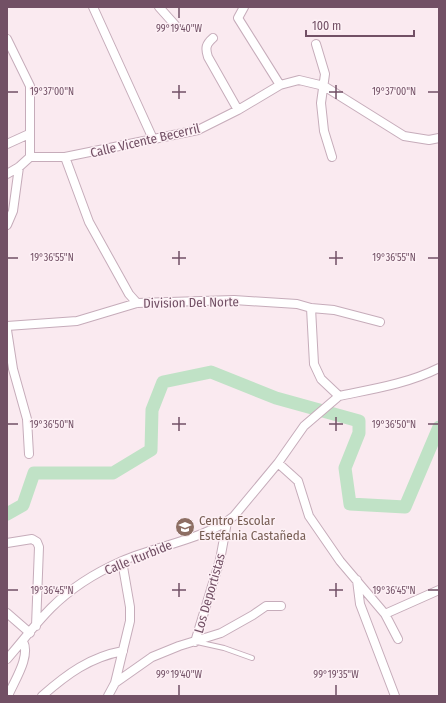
<svg xmlns="http://www.w3.org/2000/svg" width="446" height="703" viewBox="0 0 446 703" font-family="'Fira Sans Condensed',sans-serif">
<rect width="100%" height="100%" fill="#faeaf0"/>
<g fill="none" stroke-linecap="round" stroke-linejoin="round">
<!-- river -->
<path stroke="#c0e2c6" stroke-width="13" d="M 7,514 L 23,505 L 34,473 L 113,473 L 151,450 L 152,410 L 163,382 L 211,372 L 276,398 L 359,421 L 359,433 L 345,468 L 350,504 L 405,507 L 439,427"/>
<!-- service casing -->
<g stroke="#c6acba" stroke-width="6">
<path id="service" d="M 197,642 L 224,648 L 252,658"/>
</g>
<!-- minor casing -->
<g stroke="#c6acba" stroke-width="10">
<path id="minor" d="M 93,7 L 153,139
M 159,7 L 176,26
M 244,7 L 238,18 L 280,85
M 213,38 C 206,44 205,48 208,57 L 238,110
M 7,39 L 30,86 L 30,157
M 316,44 L 325,74 L 321,103 L 324,131 L 332,157
M 7,144 L 29,134
M 30,157 L 65,157 L 198,130 L 238,110 L 280,85 L 299,80 L 324,86 L 404,136 L 429,140 L 439,138
M 65,157 L 89,222 L 129,294 L 137,303
M 7,174 L 19,167 L 30,157
M 7,225 L 13,211 L 19,167
M 311,308 L 314,364 L 321,379 L 339,396
M 7,326 L 77,321 L 137,303 L 234,300 L 297,304 L 311,308 L 334,310 L 380,322
M 7,330 L 13,369 L 27,419 L 29,454
M 339,396 C 373,389 407,384 439,368
M 278,463 L 298,481 L 309,516 L 340,561 L 385,614 L 398,639
M 7,543 L 32,539 L 37,542 L 39,547 L 36,626
M 357,580 L 360,604 L 395,696
M 7,613 L 30,633
M 385,614 L 439,590
M 195,642 L 220,560 L 227,522
M 7,659 C 22,642 35,624 51,608 C 70,589 97,572 122,561 C 156,546 206,539 234,516 L 278,463 L 304,426 L 339,396
M 115,683 L 152,657 L 179,646 L 221,633 L 253,615 L 266,606 L 281,606
M 8,696 C 14,681 31,657 23,641
M 42,696 C 67,674 90,657 123,651
M 108,696 L 115,683 L 130,621 L 130,607 L 122,561"/>
</g>
<!-- service -->
<use href="#service" stroke="#fff" stroke-width="4"/>
<!-- minor -->
<use href="#minor" stroke="#fff" stroke-width="8"/>
</g>
<!-- ticks -->
<path fill="none" stroke="#725065" stroke-width="1.5" d="M 179,8 L 179,18M 179,85 L 179,99M 336,85 L 336,99M 8,92 L 18,92M 172,92 L 186,92M 329,92 L 343,92M 428,92 L 438,92M 179,251 L 179,265M 336,251 L 336,265M 8,258 L 18,258M 172,258 L 186,258M 329,258 L 343,258M 428,258 L 438,258M 179,417 L 179,431M 336,417 L 336,431M 8,424 L 18,424M 172,424 L 186,424M 329,424 L 343,424M 428,424 L 438,424M 179,583 L 179,597M 336,583 L 336,597M 8,590 L 18,590M 172,590 L 186,590M 329,590 L 343,590M 428,590 L 438,590M 179,685 L 179,695M 336,685 L 336,695"/>
<!-- icons -->
<defs>
<g id="school-disc" transform="scale(1)"><circle r="9.5" fill="#8d6e63" stroke="#fdf0f5"/><path d="M0-5L7-2L0 1L-7-2ZM-4 1L0 2.5L4 1V4Q0 6-4 4Z" fill="#fff"/></g>
</defs>
<g fill-rule="evenodd">
<use href="#school-disc" x="185" y="527"/>
</g>
<g text-anchor="middle" stroke-width="3" stroke-linejoin="round" paint-order="stroke">
<!-- street labels -->
<g font-size="13" fill="#725065" stroke="#fdf0f5">
<text transform="translate(145 140) rotate(-13)" y="5">Calle Vicente Becerril</text>
<text transform="translate(191 302) rotate(-1)" y="5">Division Del Norte</text>
<text transform="translate(138 557) rotate(-22)" y="5">Calle Iturbide</text>
<text transform="translate(209 593) rotate(-74)" y="5">Los Deportistas</text>
</g>
<!-- education labels -->
<g font-size="13" fill="#785e54" stroke="#fdf0f5" text-anchor="start">
<text x="199" y="525">Centro Escolar<tspan x="199" dy="15">Estefania Castañeda</tspan></text>
</g>
</g>
<g font-size="10" text-anchor="middle" fill="#725065" stroke="#fdf0f5" stroke-width="3" stroke-linejoin="round" paint-order="stroke">
<text x="179" y="32">99°19'40"W</text>
<text x="52" y="95">19°37'00"N</text>
<text x="394" y="95">19°37'00"N</text>
<text x="52" y="261">19°36'55"N</text>
<text x="394" y="261">19°36'55"N</text>
<text x="52" y="428">19°36'50"N</text>
<text x="394" y="428">19°36'50"N</text>
<text x="52" y="594">19°36'45"N</text>
<text x="394" y="594">19°36'45"N</text>
<text x="179" y="678">99°19'40"W</text>
<text x="336" y="678">99°19'35"W</text>
</g>
<!-- border -->
<rect width="446" height="703" fill="none" stroke="#725065" stroke-width="16"/>
<!-- scale -->
<path d="M306 30v6h108v-6" fill="none" stroke="#725065" stroke-width="2"/>
<text x="312" y="30" font-size="12" fill="#725065" stroke="#fdf0f5" stroke-width="3" paint-order="stroke">100 m</text>
</svg>
